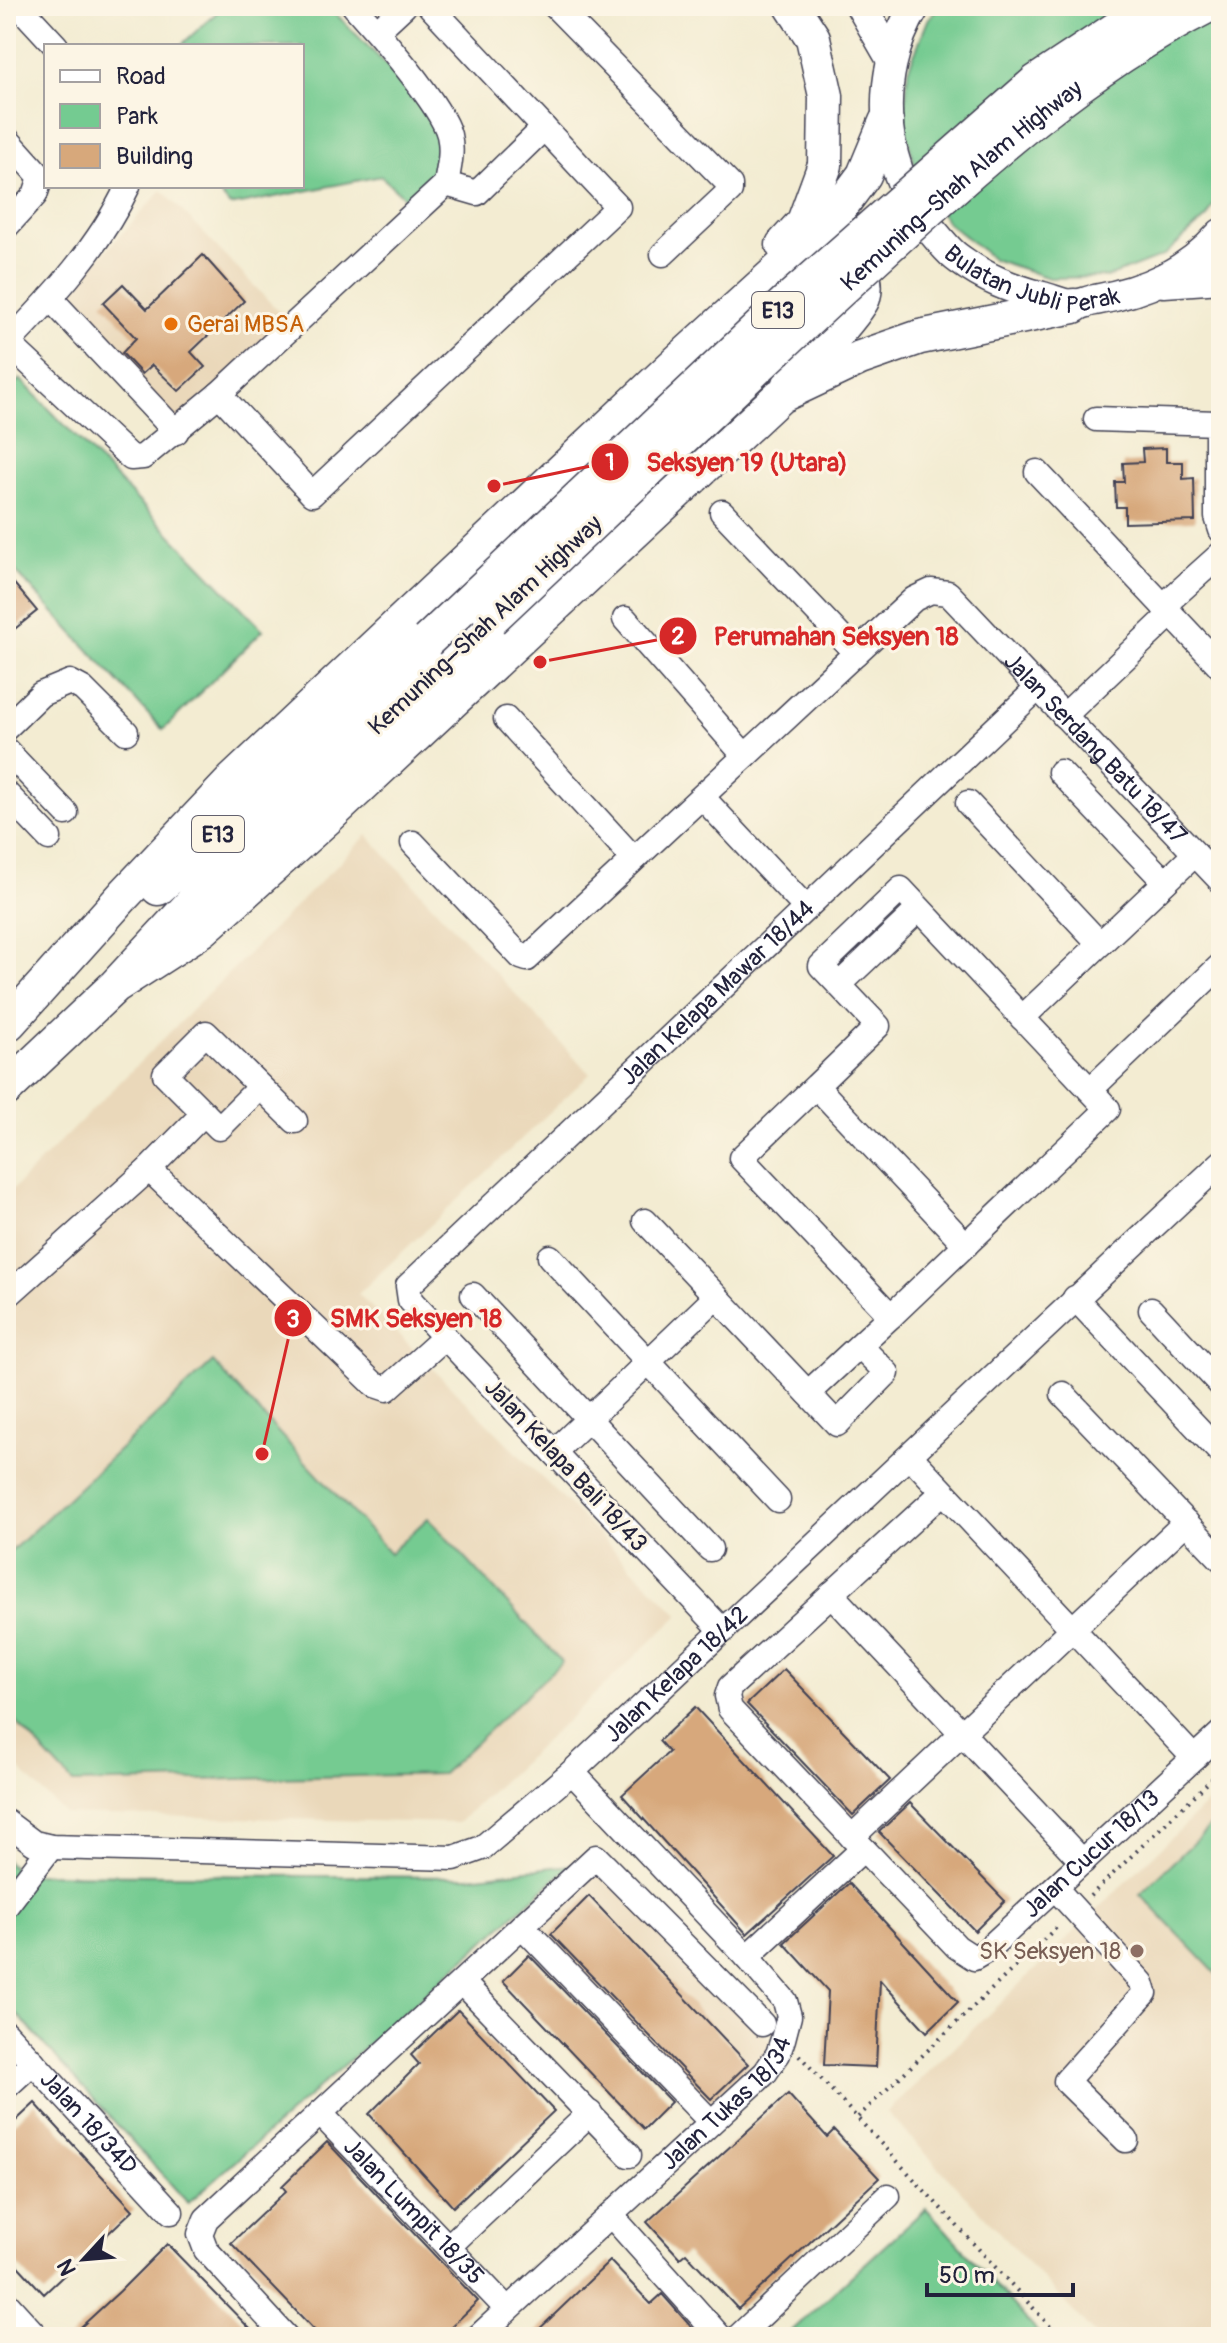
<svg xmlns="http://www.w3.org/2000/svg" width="1227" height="2343" viewBox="0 0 1227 2343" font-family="Pangolin,sans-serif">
<rect width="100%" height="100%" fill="#fcf5e5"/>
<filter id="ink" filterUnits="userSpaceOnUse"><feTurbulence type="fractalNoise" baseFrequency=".0125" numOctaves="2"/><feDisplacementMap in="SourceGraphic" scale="16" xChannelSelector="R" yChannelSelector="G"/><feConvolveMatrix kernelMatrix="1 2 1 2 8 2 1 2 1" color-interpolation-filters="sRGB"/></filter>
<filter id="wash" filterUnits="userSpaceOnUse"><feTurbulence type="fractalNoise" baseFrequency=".006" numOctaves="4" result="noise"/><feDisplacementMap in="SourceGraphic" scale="32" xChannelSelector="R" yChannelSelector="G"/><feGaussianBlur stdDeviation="1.8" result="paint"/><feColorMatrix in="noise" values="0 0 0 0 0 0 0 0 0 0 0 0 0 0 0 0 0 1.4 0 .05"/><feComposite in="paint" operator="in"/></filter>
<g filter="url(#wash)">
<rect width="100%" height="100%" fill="#f3ecd2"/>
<!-- built -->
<path fill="#ead8ba" d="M 162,190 L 287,320 L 175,423 L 60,301 Z
M 367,835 L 590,1074 L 358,1294 L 679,1615 L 458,1823 L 65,1814 L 6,1756 L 6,1196 Z
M 1221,1790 L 1221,2319 L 1203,2337 L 1097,2337 L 887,2112 Z
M 595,1868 L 773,2044 L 763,2064 L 710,2115 L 531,1929 Z"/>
<!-- green -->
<path fill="#74cb91" stroke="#4b7666" stroke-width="2" d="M 224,6 L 328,6 L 429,108 L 443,152 L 436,175 L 406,199 L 381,176 L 230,206 L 213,186 L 302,186 L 302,46 L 180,46 Z
M 939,6 L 1209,6 L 1221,26 L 1221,192 L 1207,217 L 1163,256 L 1108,277 L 1049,278 L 993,259 L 947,222 L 918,177 L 904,124 L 908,70 L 928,20 Z
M 20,379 L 263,630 L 163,730 L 6,561 L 6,392 Z
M 213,1362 L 390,1553 L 428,1518 L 562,1662 L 442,1774 L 73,1783 L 6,1711 L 6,1556 Z
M 1221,1816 L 1221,1979 L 1140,1894 Z
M 6,1860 L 19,1874 L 469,1877 L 571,1865 L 188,2203 L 6,2002 Z
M 926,2208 L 1042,2337 L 785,2337 Z"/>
<g id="blocks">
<!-- building -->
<path fill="#d7a87b" d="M 203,255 L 244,301 L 191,352 L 205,367 L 179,391 L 152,365 L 142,374 L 122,353 L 136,338 L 103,303 L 123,284 L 147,309 Z
M 1166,448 L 1166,462 L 1183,462 L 1183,479 L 1194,478 L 1195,521 L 1125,523 L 1125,507 L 1116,507 L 1115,482 L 1124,482 L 1123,463 L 1143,462 L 1142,449 Z
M 6,574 L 37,611 L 6,636 Z
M 784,1669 L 890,1780 L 853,1815 L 747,1704 Z
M 695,1707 L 833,1856 L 747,1934 L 622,1795 L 669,1752 L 659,1741 Z
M 910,1803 L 1005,1901 L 975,1931 L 879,1832 Z
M 849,1883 L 958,2002 L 927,2032 L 880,1980 L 876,2067 L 824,2065 L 828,1991 L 784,1943 Z
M 589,1896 L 748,2064 L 711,2099 L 551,1934 Z
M 529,1955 L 671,2102 L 644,2129 L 503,1981 Z
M 458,2010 L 554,2111 L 453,2207 L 369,2114 L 419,2064 L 411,2055 Z
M 788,2094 L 827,2137 L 834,2130 L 879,2178 L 738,2309 L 686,2253 L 680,2258 L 647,2222 Z
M 35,2103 L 133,2210 L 44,2294 L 6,2253 L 6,2130 Z
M 327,2142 L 478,2301 L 441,2337 L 321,2337 L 231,2243 L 286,2191 L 282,2186 Z
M 167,2244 L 258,2337 L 70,2337 L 120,2291 Z
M 610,2261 L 651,2304 L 662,2294 L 700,2337 L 531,2337 Z"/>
</g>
</g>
<g filter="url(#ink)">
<use href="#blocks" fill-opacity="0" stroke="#414052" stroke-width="2"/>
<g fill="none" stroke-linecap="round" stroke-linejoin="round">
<!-- minor casing -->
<g stroke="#414052" stroke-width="27">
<g id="minor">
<path d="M 19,6 L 56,46"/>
<path d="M 555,6 L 730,185 L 730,191 L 663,254"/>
<path d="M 377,31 L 404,6"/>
<path d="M 6,138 L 41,177 L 35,195 L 6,227"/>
<path d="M 446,184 L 477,193 L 544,128"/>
<path d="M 50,298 L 176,432"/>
<path d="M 8,343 L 131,458 L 143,457 L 219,394 L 446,184 C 449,167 453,152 449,135 C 442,106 376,30 354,6"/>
<path d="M 6,345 C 52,298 100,246 128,186"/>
<path d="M 219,394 L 312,494 L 618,207 L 430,6"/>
<path d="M 1096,419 L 1217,423 L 1217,517 L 1221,530"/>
<path d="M 1037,472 L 1221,667"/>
<path d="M 722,512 L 856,653"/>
<path d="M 1163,606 L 1221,554"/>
<path d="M 625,619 L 745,756"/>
<path d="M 1064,716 L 1171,614"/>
<path d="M 506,719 L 634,859"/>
<path d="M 6,728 L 41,694 L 70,682 L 83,689 L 126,732"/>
<path d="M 6,750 L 66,813"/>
<path d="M 1060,772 L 1165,882"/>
<path d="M 6,793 L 49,838"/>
<path d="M 702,797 L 806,908"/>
<path d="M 968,803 L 1100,944"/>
<path id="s1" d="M 413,843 L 521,957 L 527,959 L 914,599 L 931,591 L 948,593 L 1221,881"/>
<path d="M 839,985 L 919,909"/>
<path d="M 1022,1018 L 1195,854"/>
<path d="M 816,1086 L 741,1158 L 891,1316 L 1108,1109 L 901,889 L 821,966 L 878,1026 L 816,1086 L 966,1245"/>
<path d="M 1090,1090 L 1219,967"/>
<path d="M 204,1113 L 165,1074 L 206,1033 L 295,1121"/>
<path d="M 149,1169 L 375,1385 L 387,1389 L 445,1337"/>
<path d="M 645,1221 L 837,1424 L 887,1373 L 860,1346"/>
<path d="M 550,1257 L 778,1500"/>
<path d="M 473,1295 L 710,1549"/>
<path d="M 6,1297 L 149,1169 L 204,1113 L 219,1128 L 260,1087"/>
<path d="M 1075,1298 L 1221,1453"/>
<path d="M 1151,1310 L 1221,1385"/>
<path d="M 808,1393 L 891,1316"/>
<path d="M 1063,1394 L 1221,1559"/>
<path d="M 554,1452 L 716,1297"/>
<path d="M 910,1456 L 1194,1758"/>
<path id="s2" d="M 943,1492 L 730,1687 L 727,1696 L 730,1709 L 957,1947 L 974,1958 L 986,1951 L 1221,1733"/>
<path d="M 831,1594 L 1083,1862"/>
<path id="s3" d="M 723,1631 L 410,1300 L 408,1286 L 1038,688"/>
<path id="s4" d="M 6,1822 L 34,1843 L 51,1847 L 454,1858 L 482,1848 L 572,1772 L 1221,1163"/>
<path d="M 852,1837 L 1186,1522"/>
<path d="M 1055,1888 L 1142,1983 L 1145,1993 L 1066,2081 L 1126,2140"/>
<path d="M 6,1906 L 51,1847"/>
<path d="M 522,1926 L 711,2122"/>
<path d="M 747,1957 L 863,1849"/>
<path d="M 462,1982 L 629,2155"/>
<path id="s5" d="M 6,2033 L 171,2212"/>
<path d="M 6,2087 L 33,2062"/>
<path id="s6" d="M 320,2113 L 507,2309"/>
<path d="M 611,2215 L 720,2337"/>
<path d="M 448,2247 L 590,2113"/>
<path d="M 6,2303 L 37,2337"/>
<path d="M 286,2337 L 206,2250 L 200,2234 L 206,2219 L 596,1857 L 762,2024"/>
<path id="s7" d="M 478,2337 L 765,2073 L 778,2054 L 783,2039 L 789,2016 L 785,2001 L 747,1957 L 572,1772"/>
<path d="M 738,2337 L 888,2196"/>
</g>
</g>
<!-- major casing -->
<g stroke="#414052" stroke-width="33">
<g id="major">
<path d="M 861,6 L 891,58"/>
<path id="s8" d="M 915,6 C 870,79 880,175 938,238 C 944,245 951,254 959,259 C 986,279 1010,288 1042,297 C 1051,299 1061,304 1071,305 C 1079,306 1087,301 1095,300 C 1145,291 1187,273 1221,234"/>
<path d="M 1164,282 L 1221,278"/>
</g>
</g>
<!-- highway casing -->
<g stroke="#414052" stroke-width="37">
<path id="highway" d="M 783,245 L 804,222 L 825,165 L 826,96 L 813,38 L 792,6
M 790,384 C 803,370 860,310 863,298 C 868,281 861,264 847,254
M 158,888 L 317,745 L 427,641
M 115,986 L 202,930 L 327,818 L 780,396 L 860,358 L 920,337 L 1074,306
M 9,1023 L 124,895 L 233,780 L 672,367 L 824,229 L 864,175 L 886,122
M 6,1089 L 115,986 L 194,901 L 491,619"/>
</g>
<!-- path -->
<path stroke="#414052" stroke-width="4" stroke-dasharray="2 6" stroke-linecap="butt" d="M 1090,1896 L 1221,1770
M 799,2055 L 1060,2337
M 858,2117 L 1060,1924"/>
<!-- minor -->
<use href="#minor" stroke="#fff" stroke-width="24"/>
<!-- major -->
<use href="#major" stroke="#fff" stroke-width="30"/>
<!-- highway -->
<use href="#highway" stroke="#fff" stroke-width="34"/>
<!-- highway-bridge casing -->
<g stroke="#414052" stroke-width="37" stroke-linecap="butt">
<g id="highway-bridge">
<path id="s9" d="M 491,619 C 613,504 734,388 858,274 C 967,175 1075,73 1207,6"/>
<path d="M 427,641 L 785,303 L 1036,82 L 1151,6"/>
</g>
</g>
<!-- highway-bridge -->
<use href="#highway-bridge" stroke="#fff" stroke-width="34"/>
</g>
</g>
<!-- markers -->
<circle fill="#e8710a" stroke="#fcf5e5" stroke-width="3" cx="171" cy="324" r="8"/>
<circle fill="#8d6e63" stroke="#fcf5e5" stroke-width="3" cx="1137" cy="1951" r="8"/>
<g text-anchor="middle" stroke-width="6" stroke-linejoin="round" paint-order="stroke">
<!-- shield labels -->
<g fill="#fcf5e5" stroke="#63616e" stroke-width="2">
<rect x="752" y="292" width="52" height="36" rx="6"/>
<rect x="192" y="816" width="52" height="36" rx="6"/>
</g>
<g font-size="22" font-weight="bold" fill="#22223b">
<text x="778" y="318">E13</text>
<text x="218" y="842">E13</text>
</g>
<!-- street labels -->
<g font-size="24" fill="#22223b" stroke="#fcf5e5">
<text dy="8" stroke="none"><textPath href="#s9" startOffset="640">Kemuning–Shah Alam Highway</textPath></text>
<text dy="8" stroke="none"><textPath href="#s8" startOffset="358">Bulatan Jubli Perak</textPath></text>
<text transform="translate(485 625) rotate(-43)" y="8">Kemuning–Shah Alam Highway</text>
<text dy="8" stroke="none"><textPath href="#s1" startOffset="942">Jalan Serdang Batu 18/47</textPath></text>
<text dy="8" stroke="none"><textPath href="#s3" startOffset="896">Jalan Kelapa Mawar 18/44</textPath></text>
<text transform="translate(566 1465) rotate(47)" y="8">Jalan Kelapa Bali 18/43</text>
<text dy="8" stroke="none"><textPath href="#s4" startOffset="746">Jalan Kelapa 18/42</textPath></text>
<text dy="8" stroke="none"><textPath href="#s2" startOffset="818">Jalan Cucur 18/13</textPath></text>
<text dy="8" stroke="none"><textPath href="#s7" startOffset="342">Jalan Tukas 18/34</textPath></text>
<text dy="8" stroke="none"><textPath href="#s5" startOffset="122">Jalan 18/34D</textPath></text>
<text dy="8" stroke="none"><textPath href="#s6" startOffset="136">Jalan Lumpit 18/35</textPath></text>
</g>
<!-- food labels -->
<g font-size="24" fill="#c56008" stroke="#fcf5e5" text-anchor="start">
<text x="187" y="332">Gerai MBSA</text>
</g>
<!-- education labels -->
<g font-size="24" fill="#785e54" stroke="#fcf5e5" text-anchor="end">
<text x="1121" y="1959">SK Seksyen 18</text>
</g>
</g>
<!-- callouts -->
<path fill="none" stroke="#d62828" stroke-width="3" d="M494 486L610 462M540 662L678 636M262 1454L293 1318"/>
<g fill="#d62828" stroke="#fcf5e5" stroke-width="3">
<circle cx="494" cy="486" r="8"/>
<circle cx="540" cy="662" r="8"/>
<circle cx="262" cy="1454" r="8"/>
<circle cx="610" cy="462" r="20"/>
<circle cx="678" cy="636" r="20"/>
<circle cx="293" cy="1318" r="20"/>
</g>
<g font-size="24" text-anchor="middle" font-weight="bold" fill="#fff">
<text x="610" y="470">1</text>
<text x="678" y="644">2</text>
<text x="293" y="1327">3</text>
</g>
<g font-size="26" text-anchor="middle" font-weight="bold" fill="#d62828" stroke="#fcf5e5" stroke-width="6" stroke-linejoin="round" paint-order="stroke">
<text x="747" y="471">Seksyen 19 (Utara)</text>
<text x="836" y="645">Perumahan Seksyen 18</text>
<text x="416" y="1327">SMK Seksyen 18</text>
</g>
<!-- margin -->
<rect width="1227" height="2343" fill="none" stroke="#fcf5e5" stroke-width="32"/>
<!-- legend -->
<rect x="44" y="44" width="260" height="144" fill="#fcf5e5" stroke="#a5a1a1" stroke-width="2"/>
<rect x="60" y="70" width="40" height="12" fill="#ffffff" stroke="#a5a1a1" stroke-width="2"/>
<text x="116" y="84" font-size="24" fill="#22223b">Road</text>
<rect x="60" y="104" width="40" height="24" fill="#74cb91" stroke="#a5a1a1" stroke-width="2"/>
<text x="116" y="124" font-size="24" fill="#22223b">Park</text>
<rect x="60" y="144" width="40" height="24" fill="#d7a87b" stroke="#a5a1a1" stroke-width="2"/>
<text x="116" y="164" font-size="24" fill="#22223b">Building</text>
<!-- north arrow -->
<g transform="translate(84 2259) rotate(244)" stroke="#fcf5e5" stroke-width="6" paint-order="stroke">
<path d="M0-6L14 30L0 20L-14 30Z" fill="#22223b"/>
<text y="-12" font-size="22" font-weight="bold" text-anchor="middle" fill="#22223b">N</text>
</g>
<!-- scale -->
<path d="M927 2283v12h146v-12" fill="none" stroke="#22223b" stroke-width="4"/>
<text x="939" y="2283" font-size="24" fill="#22223b" stroke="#fcf5e5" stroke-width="6" paint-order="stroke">50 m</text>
</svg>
